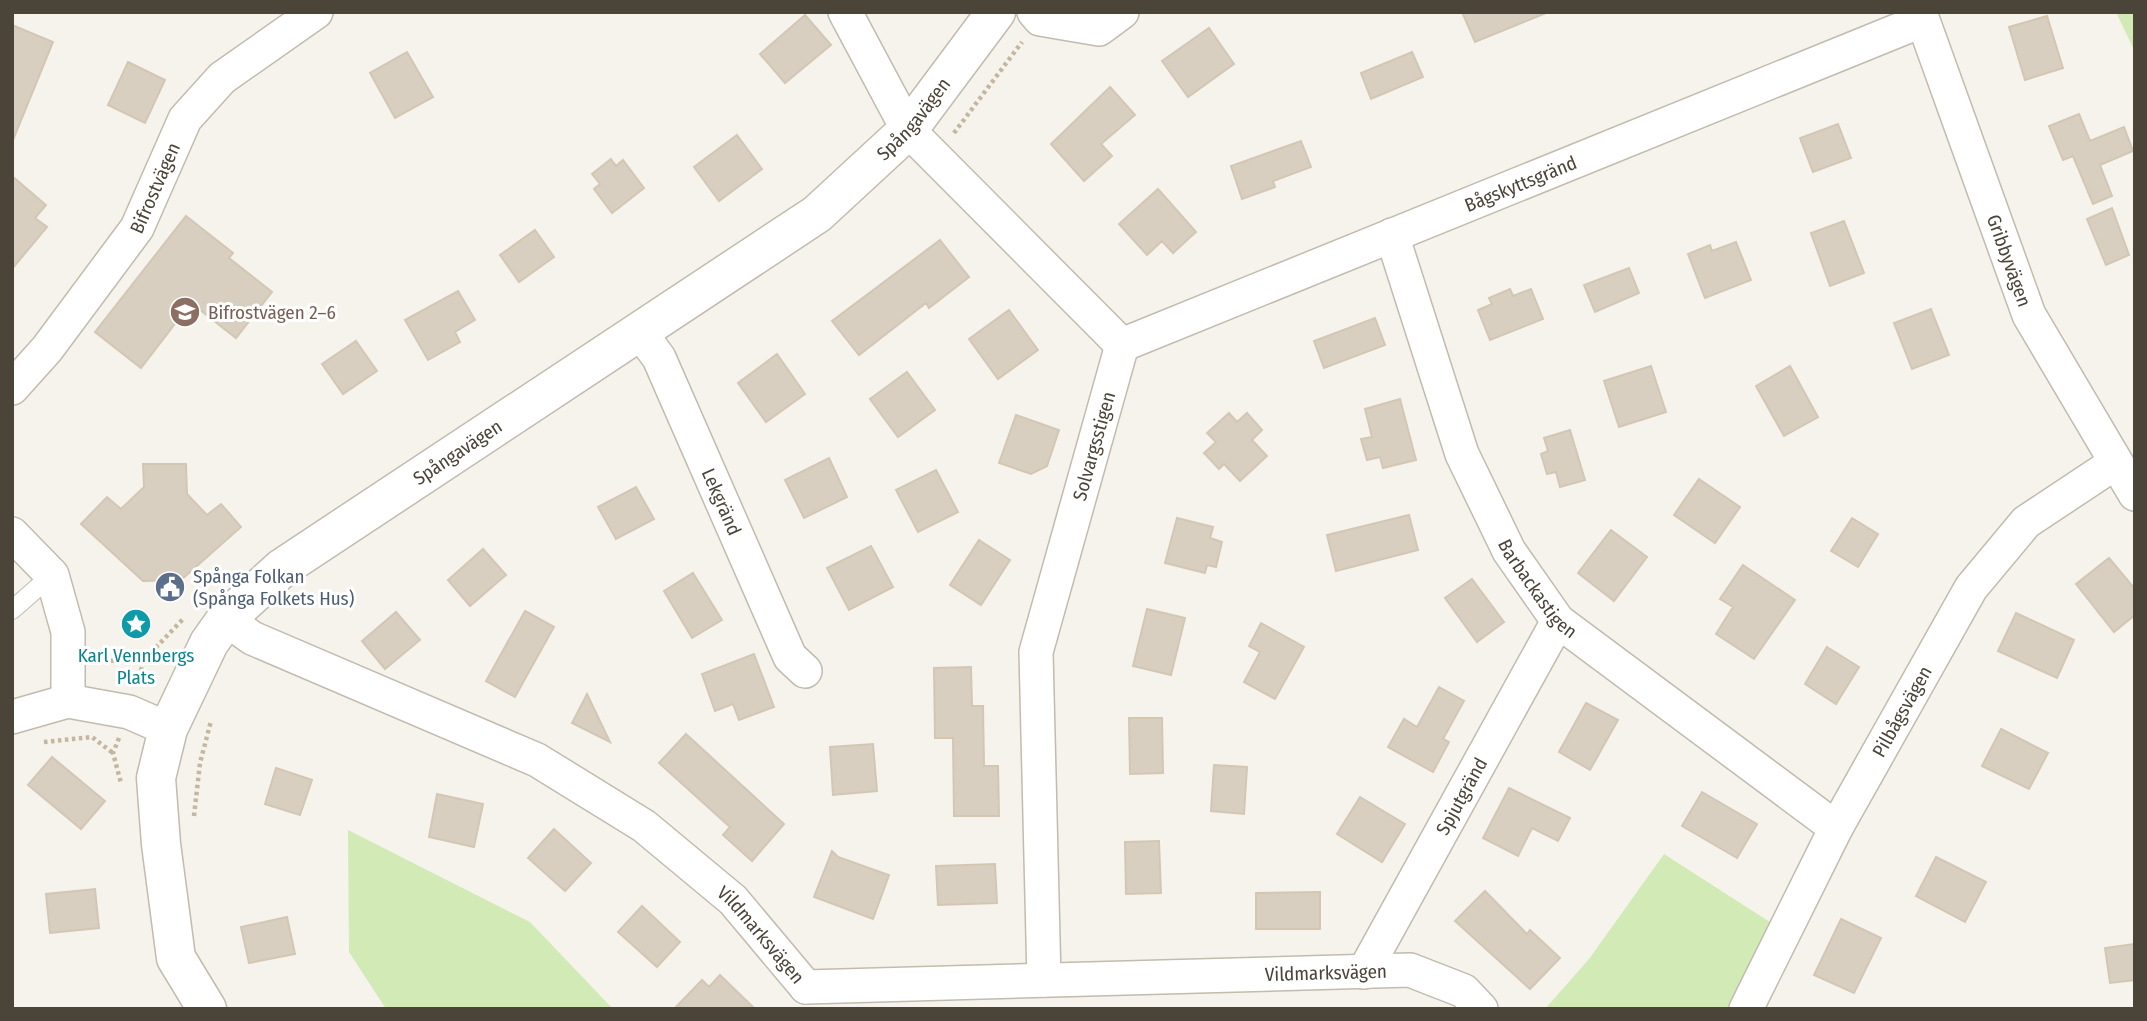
<svg xmlns="http://www.w3.org/2000/svg" width="2147" height="1021" viewBox="0 0 2147 1021" font-family="'Fira Sans Condensed',sans-serif">
<rect width="100%" height="100%" fill="#f6f3ec"/>
<!-- green -->
<path fill="#d2eab5" d="M 2116,12 L 2135,12 L 2135,52 Z
M 348,830 L 530,922 L 613,1009 L 386,1009 L 349,952 Z
M 1664,854 L 1776,926 L 1733,1009 L 1545,1009 L 1589,959 Z"/>
<!-- building -->
<path fill="#d8cfc1" stroke="#d3c7b4" stroke-width="2" d="M 1462,12 L 1546,12 L 1546,13 L 1475,42 Z
M 805,15 L 831,45 L 785,83 L 760,54 Z
M 2047,16 L 2063,68 L 2025,80 L 2009,27 Z
M 12,25 L 53,42 L 13,140 L 12,140 Z
M 1209,28 L 1234,64 L 1188,97 L 1162,61 Z
M 407,52 L 433,97 L 395,118 L 370,73 Z
M 1412,52 L 1423,77 L 1371,99 L 1361,73 Z
M 128,62 L 165,80 L 145,123 L 108,105 Z
M 1110,87 L 1135,115 L 1101,144 L 1112,156 L 1084,181 L 1051,144 Z
M 2079,114 L 2090,141 L 2124,127 L 2133,151 L 2100,165 L 2112,196 L 2093,204 L 2073,156 L 2063,160 L 2049,126 Z
M 1838,124 L 1851,158 L 1813,172 L 1800,138 Z
M 737,135 L 762,169 L 719,201 L 694,167 Z
M 1301,141 L 1311,167 L 1273,181 L 1275,187 L 1242,199 L 1231,166 Z
M 611,159 L 616,166 L 623,160 L 644,188 L 612,213 L 594,189 L 600,184 L 592,174 Z
M 12,176 L 46,205 L 35,218 L 47,227 L 12,269 Z
M 1158,189 L 1196,232 L 1173,253 L 1162,241 L 1147,255 L 1119,224 Z
M 2112,208 L 2129,255 L 2106,265 L 2087,219 Z
M 186,216 L 233,253 L 229,258 L 272,292 L 236,338 L 191,303 L 141,368 L 95,332 Z
M 1844,221 L 1864,273 L 1830,286 L 1811,233 Z
M 535,230 L 554,257 L 519,282 L 500,255 Z
M 940,240 L 969,277 L 929,308 L 926,303 L 859,355 L 832,321 Z
M 1736,242 L 1751,280 L 1705,298 L 1688,254 L 1710,245 L 1712,251 Z
M 1629,268 L 1639,293 L 1595,312 L 1584,285 Z
M 1510,289 L 1513,296 L 1531,289 L 1543,319 L 1490,340 L 1478,310 L 1492,304 L 1489,298 Z
M 458,291 L 475,320 L 455,332 L 460,342 L 428,360 L 405,320 Z
M 1931,309 L 1949,355 L 1912,369 L 1894,323 Z
M 1009,310 L 1038,350 L 998,379 L 969,339 Z
M 1375,318 L 1385,345 L 1324,368 L 1314,341 Z
M 356,341 L 377,371 L 343,394 L 322,364 Z
M 777,354 L 805,394 L 766,422 L 738,383 Z
M 1651,366 L 1666,412 L 1619,427 L 1604,381 Z
M 1790,366 L 1818,417 L 1784,436 L 1756,386 Z
M 907,372 L 935,410 L 898,437 L 870,399 Z
M 1400,399 L 1416,460 L 1383,468 L 1380,457 L 1367,460 L 1361,439 L 1372,437 L 1365,409 Z
M 1229,413 L 1237,422 L 1247,413 L 1262,430 L 1252,440 L 1267,456 L 1240,481 L 1224,464 L 1219,469 L 1204,453 L 1216,442 L 1207,433 Z
M 1016,415 L 1059,430 L 1047,466 L 1031,474 L 999,463 Z
M 1570,430 L 1585,480 L 1560,487 L 1556,472 L 1547,474 L 1541,454 L 1548,451 L 1544,438 Z
M 829,458 L 847,497 L 804,518 L 785,480 Z
M 143,464 L 186,464 L 187,494 L 207,515 L 221,504 L 241,527 L 181,580 L 143,581 L 81,524 L 107,497 L 121,509 L 144,487 Z
M 936,470 L 958,512 L 918,532 L 896,490 Z
M 1699,479 L 1740,507 L 1715,543 L 1674,515 Z
M 636,487 L 654,519 L 616,539 L 598,507 Z
M 1409,515 L 1418,550 L 1336,571 L 1327,535 Z
M 1177,518 L 1213,527 L 1210,538 L 1222,542 L 1216,567 L 1207,565 L 1205,573 L 1165,563 Z
M 1852,518 L 1878,534 L 1858,567 L 1831,551 Z
M 1611,530 L 1647,557 L 1614,601 L 1578,573 Z
M 979,540 L 1010,560 L 981,605 L 950,585 Z
M 871,546 L 893,587 L 849,610 L 827,568 Z
M 483,549 L 506,575 L 470,606 L 448,580 Z
M 2109,558 L 2135,589 L 2135,615 L 2114,632 L 2076,584 Z
M 1743,565 L 1795,600 L 1754,659 L 1716,634 L 1733,607 L 1720,599 Z
M 693,573 L 722,620 L 692,638 L 664,591 Z
M 1472,579 L 1504,622 L 1477,642 L 1445,598 Z
M 1147,609 L 1185,618 L 1171,675 L 1133,666 Z
M 525,611 L 554,627 L 515,697 L 486,681 Z
M 396,612 L 420,640 L 385,669 L 362,641 Z
M 2016,613 L 2074,640 L 2057,678 L 1998,651 Z
M 1261,623 L 1304,647 L 1275,699 L 1244,682 L 1260,652 L 1249,646 Z
M 1827,647 L 1859,667 L 1836,704 L 1805,684 Z
M 754,654 L 774,707 L 739,720 L 733,704 L 715,711 L 702,674 Z
M 971,667 L 972,706 L 983,706 L 984,766 L 998,766 L 999,816 L 954,816 L 953,738 L 935,738 L 934,668 Z
M 1439,687 L 1464,701 L 1443,739 L 1449,742 L 1433,772 L 1388,747 L 1404,719 L 1417,727 Z
M 587,694 L 610,742 L 572,723 Z
M 1586,703 L 1618,720 L 1590,770 L 1559,752 Z
M 1129,718 L 1162,718 L 1163,773 L 1130,774 Z
M 2001,729 L 2048,753 L 2029,789 L 1982,766 Z
M 686,734 L 784,824 L 752,861 L 723,835 L 730,827 L 659,763 Z
M 873,744 L 877,791 L 833,795 L 830,747 Z
M 52,757 L 105,801 L 81,829 L 28,785 Z
M 1214,765 L 1247,767 L 1244,814 L 1211,811 Z
M 276,768 L 312,780 L 300,815 L 265,804 Z
M 1509,788 L 1570,818 L 1558,841 L 1532,828 L 1518,856 L 1483,838 Z
M 1702,792 L 1757,824 L 1737,858 L 1682,826 Z
M 437,794 L 483,804 L 474,847 L 429,837 Z
M 1360,797 L 1405,824 L 1382,862 L 1337,834 Z
M 554,829 L 591,863 L 565,891 L 528,858 Z
M 1159,841 L 1161,893 L 1126,894 L 1125,842 Z
M 832,851 L 838,857 L 889,875 L 873,919 L 814,897 Z
M 1936,857 L 1986,882 L 1965,922 L 1916,896 Z
M 995,864 L 997,903 L 938,905 L 936,866 Z
M 95,889 L 99,928 L 50,933 L 46,894 Z
M 1485,891 L 1527,934 L 1530,930 L 1560,958 L 1530,989 L 1455,921 Z
M 1320,892 L 1320,929 L 1256,929 L 1256,893 Z
M 642,906 L 680,942 L 657,967 L 618,932 Z
M 287,917 L 295,954 L 249,963 L 241,927 Z
M 1841,919 L 1881,938 L 1854,993 L 1814,975 Z
M 2135,944 L 2135,980 L 2110,983 L 2105,948 Z
M 720,975 L 755,1009 L 674,1009 L 702,980 L 709,987 Z"/>
<g fill="none" stroke-linecap="round" stroke-linejoin="round">
<!-- service casing -->
<g stroke="#c2bbae" stroke-width="20">
<path id="service" d="M 12,610 L 52,575"/>
</g>
<!-- minor casing -->
<g stroke="#c2bbae" stroke-width="36">
<g id="minor">
<path d="M 845,12 L 908,130 L 1122,345"/>
<path d="M 1034,12 L 1040,19 L 1099,29 L 1122,12"/>
<path id="s1" d="M 1920,12 L 2029,315 L 2135,494"/>
<path id="s2" d="M 1392,235 L 1462,454 L 1509,551 L 1558,621 L 1836,828"/>
<path id="s3" d="M 640,332 L 659,358 L 790,657 L 805,671"/>
<path id="s4" d="M 1122,345 L 1921,21"/>
<path id="s5" d="M 12,388 L 47,349 L 137,228 L 185,119 L 222,78 L 316,12"/>
<path d="M 12,534 L 52,575 L 68,632 L 68,701"/>
<path id="s6" d="M 226,619 L 252,638 L 537,760 L 644,826 L 733,900 L 806,987"/>
<path d="M 12,717 L 68,701 L 129,712 L 168,729"/>
<path id="s7" d="M 1364,972 L 1558,621"/>
<path id="s8" d="M 1044,980 L 1036,652 L 1122,345"/>
<path id="s9" d="M 806,987 L 1410,970 L 1464,991 L 1481,1009"/>
<path id="s10" d="M 1746,1009 L 1836,828 L 1971,588 L 2026,522 L 2115,463"/>
</g>
</g>
<!-- tertiary casing -->
<g stroke="#c2bbae" stroke-width="41">
<g id="tertiary">
<path id="s11" d="M 207,1009 L 176,958 L 161,844 L 156,778 L 168,729 L 209,643 L 226,619 L 282,568 L 817,214 L 908,130 L 996,12"/>
</g>
</g>
<!-- path -->
<path stroke="#c4b79f" stroke-width="4.5" stroke-dasharray="3.5 3.5" stroke-linecap="butt" d="M 954,133 L 1022,42
M 97,661 L 144,660
M 137,684 L 144,660 L 184,618
M 119,738 L 113,753 L 121,783
M 44,742 L 92,737 L 113,753
M 194,816 L 200,763 L 211,721"/>
<!-- service -->
<use href="#service" stroke="#fff" stroke-width="18"/>
<!-- minor -->
<use href="#minor" stroke="#fff" stroke-width="33"/>
<!-- tertiary -->
<use href="#tertiary" stroke="#fff" stroke-width="38"/>
</g>
<!-- icons -->
<defs>
<g id="school-disc" transform="scale(1.575)"><circle r="9.5" fill="#8d6e63" stroke="#fff"/><path d="M0-5L7-2L0 1L-7-2ZM-4 1L0 2.5L4 1V4Q0 6-4 4Z" fill="#fff"/></g>
<g id="civic-disc" transform="scale(1.575)"><circle r="9.5" fill="#5c6f8a" stroke="#fff"/><path d="M-.6-6.5H3V-4.5H.6V-3L4-1V1h2V6H-6V1h2V-1L-.6-3ZM-1.2 2.5V6h2.4V2.5Z" fill="#fff"/></g>
<g id="sight-disc" transform="scale(1.575)"><circle r="9.5" fill="#0f9aa8" stroke="#fff"/><path d="M0-6L1.8-2.2L6-1.7L2.9 1.2L3.7 5.4L0 3.3L-3.7 5.4L-2.9 1.2L-6-1.7L-1.8-2.2Z" fill="#fff"/></g>
</defs>
<g fill-rule="evenodd">
<use href="#school-disc" x="185" y="312"/>
<use href="#civic-disc" x="170" y="587"/>
<use href="#sight-disc" x="136" y="624"/>
</g>
<g text-anchor="middle" stroke-width="6" stroke-linejoin="round" paint-order="stroke">
<!-- street labels -->
<g font-size="19" fill="#4b4439" stroke="#fff">
<text dy="7" stroke="none"><textPath href="#s11" startOffset="1269">Spångavägen</textPath></text>
<text dy="7" stroke="none"><textPath href="#s4" startOffset="430">Bågskyttsgränd</textPath></text>
<text dy="7" stroke="none"><textPath href="#s5" startOffset="247">Bifrostvägen</textPath></text>
<text dy="7" stroke="none"><textPath href="#s1" startOffset="264">Gribbyvägen</textPath></text>
<text dy="7" stroke="none"><textPath href="#s8" startOffset="542">Solvargsstigen</textPath></text>
<text dy="7" stroke="none"><textPath href="#s11" startOffset="702">Spångavägen</textPath></text>
<text dy="7" stroke="none"><textPath href="#s3" startOffset="189">Lekgränd</textPath></text>
<text dy="7" stroke="none"><textPath href="#s2" startOffset="385">Barbackastigen</textPath></text>
<text dy="7" stroke="none"><textPath href="#s10" startOffset="336">Pilbågsvägen</textPath></text>
<text dy="7" stroke="none"><textPath href="#s7" startOffset="201">Spjutgränd</textPath></text>
<text dy="7" stroke="none"><textPath href="#s6" startOffset="628">Vildmarksvägen</textPath></text>
<text dy="7" stroke="none"><textPath href="#s9" startOffset="520">Vildmarksvägen</textPath></text>
</g>
<!-- education labels -->
<g font-size="19" fill="#785e54" stroke="#fff" text-anchor="start">
<text x="208" y="319">Bifrostvägen 2–6</text>
</g>
<!-- service labels -->
<g font-size="19" fill="#4e5e75" stroke="#fff" text-anchor="start">
<text x="193" y="583">Spånga Folkan<tspan x="193" dy="22">(Spånga Folkets Hus)</tspan></text>
</g>
<!-- culture labels -->
<g font-size="19" fill="#0d838f" stroke="#fff">
<text x="136" y="662">Karl Vennbergs<tspan x="136" dy="22">Plats</tspan></text>
</g>
</g>
<!-- border -->
<rect width="2147" height="1021" fill="none" stroke="#4b4439" stroke-width="28"/>
</svg>
